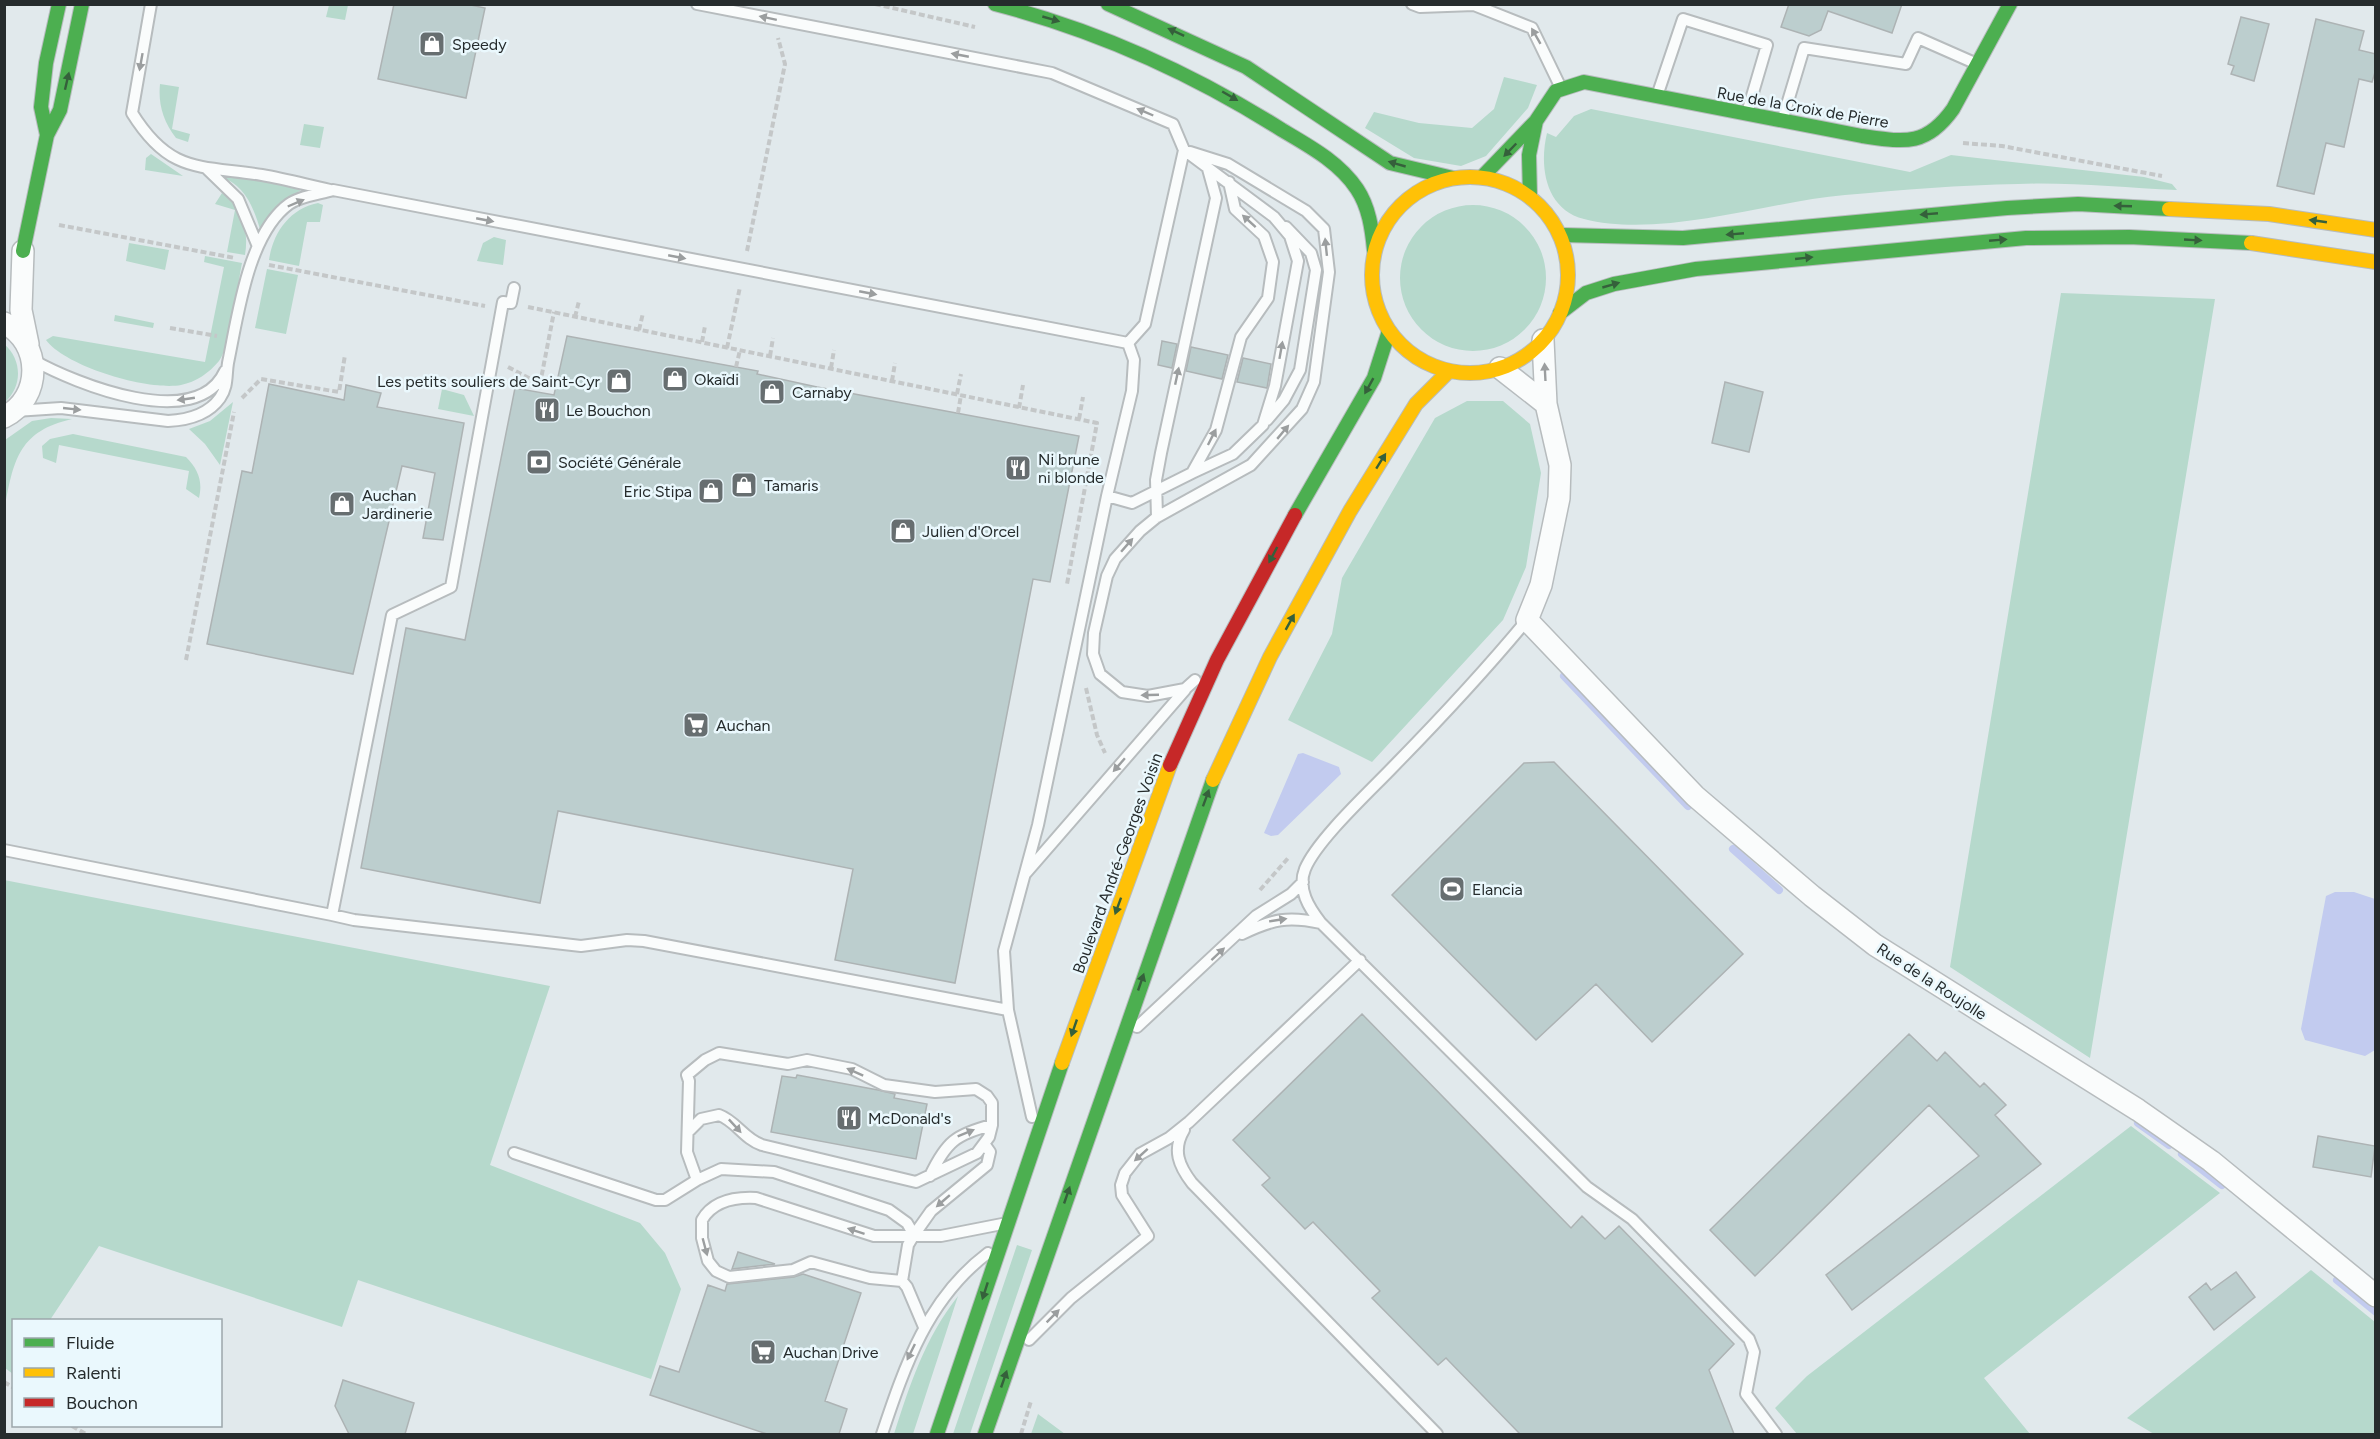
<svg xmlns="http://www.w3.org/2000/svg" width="2380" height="1439" viewBox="0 0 2380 1439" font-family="Figtree,sans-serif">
<rect width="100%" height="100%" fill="#e1e9ec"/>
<!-- green -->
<path fill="#b6d9cc" d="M 329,5 L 348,5 L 345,20 L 326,17 Z
M 1504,77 L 1537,85 L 1528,108 L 1486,156 L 1461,166 L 1414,158 L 1365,128 L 1374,112 L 1419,123 L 1472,128 L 1494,109 Z
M 160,84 L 179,87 L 172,129 L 190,134 L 188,142 L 176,138 C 163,121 158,104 160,84 Z
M 1591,109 L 1910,172 L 1951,155 L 2144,177 L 2172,184 L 2177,190 C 2124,188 2070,182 2018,184 C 1960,185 1902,190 1845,195 C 1765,202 1661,239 1584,219 C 1545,209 1539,166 1547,133 L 1556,137 L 1574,116 Z
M 304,124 L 324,127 L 320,148 L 300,145 Z
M 151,154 L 183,176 L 145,170 L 146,158 Z
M 231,175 L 300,187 L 302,189 L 276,209 L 260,229 C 254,209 246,188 226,179 L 225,176 Z
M 222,193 C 243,207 249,231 245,255 L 227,252 L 235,210 L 215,204 Z
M 318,203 L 323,205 L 320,222 L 307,222 L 299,266 L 269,260 C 273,233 289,209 318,203 Z
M1400 278a73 73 0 1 1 146 0a73 73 0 1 1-146 0Z
M 494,237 L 506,240 L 503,265 L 477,261 L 483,243 Z
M 129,243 L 169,250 L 165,270 L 126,261 Z
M 205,256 L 242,263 C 237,287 232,343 219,361 C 209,373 196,382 181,385 C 149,391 66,367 46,340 L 53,336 L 205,362 L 224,267 L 204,262 Z
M 267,269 L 298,275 L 286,334 L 255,328 Z
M 2061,293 L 2215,299 L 2090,1058 L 1950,967 Z
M 115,315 L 154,323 L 153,328 L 114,321 Z
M 4,344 C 22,359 23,386 5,402 Z
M 442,389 L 464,395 L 474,416 L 438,409 Z
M 1467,401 L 1503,401 L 1530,424 L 1541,473 L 1526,567 L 1503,620 L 1372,762 L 1288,720 L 1332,634 L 1342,578 L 1435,418 Z
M 233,402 L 220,465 L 205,444 L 189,429 L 210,421 Z
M 51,418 L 72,419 C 20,431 14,458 5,506 L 5,440 L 32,421 Z
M 73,434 L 186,457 C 198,469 203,481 199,498 L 186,489 L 189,471 L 59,445 L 56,463 L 43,458 L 42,446 L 50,439 Z
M 4,880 L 550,986 L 490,1165 L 640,1223 L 665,1253 L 681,1289 L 651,1379 L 358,1280 L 342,1327 L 99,1246 L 50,1320 L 14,1320 L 13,1374 L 5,1368 Z
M 2131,1126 L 2220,1193 L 1984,1378 L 2030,1434 L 1797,1434 L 1775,1408 L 1807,1376 Z
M 1017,1245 L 1032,1250 L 970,1434 L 953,1434 Z
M 2311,1270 L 2375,1322 L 2375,1434 L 2154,1434 L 2127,1418 Z
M 958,1296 L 913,1434 L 894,1434 C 910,1384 925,1338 958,1296 Z
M 1038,1414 L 1065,1434 L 1031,1434 Z"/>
<!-- water -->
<path fill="#c2cbef" d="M 1303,753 L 1339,767 L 1341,774 L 1278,835 L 1271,836 L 1264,833 L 1298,754 Z
M 2335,892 L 2354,892 L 2375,899 L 2375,1050 L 2365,1056 L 2305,1040 L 2301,1029 L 2326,896 Z"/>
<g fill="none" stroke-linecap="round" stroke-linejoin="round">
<!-- stream -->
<path stroke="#c2cbef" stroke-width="8" d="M 1564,676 L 1688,806
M 1733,849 L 1779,890
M 2138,1123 L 2169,1145
M 2182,1154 L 2222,1185
M 2337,1280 L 2376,1312"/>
</g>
<!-- building -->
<path fill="#bccece" stroke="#adb3b4" stroke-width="1.5" d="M 394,4 L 466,4 L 485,8 L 466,98 L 378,79 Z
M 1789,4 L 1902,4 L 1892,33 L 1828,11 L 1821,30 L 1809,36 L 1781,27 Z
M 2241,17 L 2269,24 L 2254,81 L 2231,74 L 2234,66 L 2228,64 Z
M 2316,19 L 2364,31 L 2359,50 L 2376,54 L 2376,69 L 2372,82 L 2359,79 L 2344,147 L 2326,143 L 2314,194 L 2277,186 Z
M 567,336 L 758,371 L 757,374 L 817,387 L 1079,436 L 1050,582 L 1033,579 L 955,983 L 835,960 L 853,869 L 558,811 L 540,903 L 361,868 L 406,628 L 465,640 L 515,388 L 554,395 Z
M 1162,341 L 1177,344 L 1172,368 L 1158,365 Z
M 1191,347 L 1228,355 L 1222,379 L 1186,371 Z
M 1243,358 L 1271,364 L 1267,388 L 1237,382 Z
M 1725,382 L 1763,392 L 1749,452 L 1712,443 Z
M 269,384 L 344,400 L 346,385 L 381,393 L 377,407 L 464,423 L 443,540 L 423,538 L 435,473 L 402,466 L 353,674 L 207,644 L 242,471 L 252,473 Z
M 1554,762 L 1743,954 L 1652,1042 L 1596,984 L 1536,1040 L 1392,895 L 1524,763 Z
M 1362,1014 L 1571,1228 L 1582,1216 L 1605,1239 L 1619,1226 L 1734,1344 L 1709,1370 L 1734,1434 L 1520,1434 L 1446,1358 L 1438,1365 L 1372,1298 L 1380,1291 L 1313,1222 L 1305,1229 L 1262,1185 L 1270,1178 L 1233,1140 Z
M 1909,1034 L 1937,1061 L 1945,1052 L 1980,1087 L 1984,1083 L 2006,1105 L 1995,1115 L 2041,1164 L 1852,1310 L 1826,1275 L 1979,1156 L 1929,1105 L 1755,1276 L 1710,1230 Z
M 797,1075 L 878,1090 L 895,1094 L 894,1098 L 927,1104 L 916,1159 L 771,1132 L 782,1076 L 796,1078 Z
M 2318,1136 L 2375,1146 L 2371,1177 L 2313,1167 Z
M 738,1252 L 775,1264 L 732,1269 Z
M 2236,1272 L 2255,1297 L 2214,1330 L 2189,1297 L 2206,1283 L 2211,1290 Z
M 803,1274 L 861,1293 L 825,1401 L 847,1409 L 839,1434 L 767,1434 L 650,1395 L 660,1366 L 679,1372 L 708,1285 L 725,1291 L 727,1284 L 794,1277 Z
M 343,1380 L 414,1403 L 405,1434 L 349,1434 L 335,1406 Z"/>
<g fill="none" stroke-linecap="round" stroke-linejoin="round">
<!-- lane casing -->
<g stroke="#b7bcbe" stroke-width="14">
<path id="lane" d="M 151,4 L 132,113 C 170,174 199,165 262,175 C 285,179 307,185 330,190
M 697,4 L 1052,73 L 1173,124 L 1184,150 L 1274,217 L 1290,236 L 1298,261 L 1275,386 L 1263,425 L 1233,454 L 1192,473
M 1412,4 L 1420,7 L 1474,5 L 1532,28 L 1561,88
M 1657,96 L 1683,19 L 1767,45 L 1747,113
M 1783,118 L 1804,48 L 1906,64 L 1918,38 L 1977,64
M 1190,152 L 1228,164 L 1306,211 L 1324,229 L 1329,272 L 1314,382 L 1302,409 L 1251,465 L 1157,517 L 1140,531 L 1115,559 L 1107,576 L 1094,633 L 1093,654 L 1100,674 L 1122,692 L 1148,696 L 1185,689 L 1195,680
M 206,168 L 238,199 L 257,244
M 1128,343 L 1145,324 L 1184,150
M 33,360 C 76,384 197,433 225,371
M 15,411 L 61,408 L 168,421 C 188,420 208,415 220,398 C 228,387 226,375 228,363 C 238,315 248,234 289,204 C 300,196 320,194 333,190 L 1128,343 L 1134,360 L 1132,391 L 1107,496 L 1038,825 L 1004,951 L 1008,1010 L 1032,1117
M 1267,420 L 1284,400 L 1300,370 L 1316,270 L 1311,253 L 1286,227
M 1107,496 L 1132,503 L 1192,473 L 1216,430 L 1241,337 L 1268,298 L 1273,262 L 1264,236 L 1235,209 L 1229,182
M 1157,517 L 1156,480 L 1161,453 L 1216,198 L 1208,169
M 1527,620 C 1484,672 1439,720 1392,768 C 1369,792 1317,840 1305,869 C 1297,889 1309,908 1321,923 L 1587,1187 L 1632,1219 L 1749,1339 L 1754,1352 L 1746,1394 L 1776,1434
M 4,850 L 332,915 L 392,615 L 451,587 L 503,302 L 511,303 L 514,288
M 1026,873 L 1185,690
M 332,915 L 354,920 L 581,946 L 627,940 L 644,941 L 1008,1010
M 1242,934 C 1273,919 1288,916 1321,923
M 1137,1027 L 1256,916 L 1291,894 L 1303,882
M 1184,1130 C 1172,1150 1179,1166 1192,1183 L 1437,1434
M 688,1132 L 701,1119 L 719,1115 C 736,1121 744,1139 762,1145 L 916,1182 L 977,1153 L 989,1137 L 992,1125
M 514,1153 L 656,1200 L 665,1200 L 697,1180 L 721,1169 L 774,1172 L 889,1210 L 907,1223 L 914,1235
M 697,1180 L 687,1152 L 689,1081 L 687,1075 L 705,1060 L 719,1053 L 788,1064 L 807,1060 L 852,1069 L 884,1085 L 935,1092 L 976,1089 L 987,1096 L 992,1103 L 992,1125 C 956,1134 946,1142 930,1176
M 902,1281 L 908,1245 L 914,1235 L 931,1211 L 987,1165 L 990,1152 L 985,1145
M 924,1327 L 907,1287 L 902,1281 L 870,1278 L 811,1262 L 793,1270 L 729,1277 L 716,1271 L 708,1261 L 702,1238 L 702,1220 C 713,1201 736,1197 756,1198 L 874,1236 L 941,1236 L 1002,1224
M 1029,1340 L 1071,1298 L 1148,1236 L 1122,1195 L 1121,1185 L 1125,1173 L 1140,1154 L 1169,1138 L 1189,1122 L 1360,960
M 882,1434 C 905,1365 928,1298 988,1253"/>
</g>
<!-- street casing -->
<g stroke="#b7bcbe" stroke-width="24">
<path id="street" d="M 23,251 L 21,310 L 28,344
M 4,323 C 42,342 43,398 4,417
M 1543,340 L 1546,404 L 1560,465 L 1559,498 L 1541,585 L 1527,620 L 1695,796 L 1812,896 L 1875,945 L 2138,1110 L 2211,1161 L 2376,1296
M 1500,368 L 1546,404"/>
</g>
<!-- fast casing -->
<g stroke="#b7bcbe" stroke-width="16">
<path id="fast" d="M 995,4 C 1099,31 1192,73 1282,130 C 1309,146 1339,162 1357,189 C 1369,207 1372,229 1374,250
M 1108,4 L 1246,67 L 1390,163 L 1453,178
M 47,135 L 41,107 L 46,63 L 59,4
M 1482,177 L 1536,121 L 1556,91 L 1584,82 L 1862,136 C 1904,142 1926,147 1953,109 L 2010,4
M 1530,197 L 1529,155 L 1536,121
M 1562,235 L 1683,238 L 2007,208 L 2078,204 L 2169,209
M 23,251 L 47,135 L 60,110 L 82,4
M 1560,313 L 1586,293 L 1614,284 L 1696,269 L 2026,238 L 2129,237 L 2251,243
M 1295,515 L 1374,378 L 1389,331
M 937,1434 L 1062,1063
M 985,1434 L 1213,780"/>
</g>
<!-- slow casing -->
<g stroke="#b7bcbe" stroke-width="16">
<path id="slow" d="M1372 275a98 98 0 1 1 196 0a98 98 0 1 1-196 0Z
M 2169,209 L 2269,214 L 2376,230
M 2251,243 L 2376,262
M 1213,780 L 1270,657 L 1350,511 L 1416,404 L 1449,371
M 1062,1063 L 1170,765"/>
</g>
<!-- jam casing -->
<g stroke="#b7bcbe" stroke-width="16">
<path id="jam" d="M 1170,765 L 1217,660 L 1295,515"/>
</g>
<!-- path -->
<path stroke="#c4c7c8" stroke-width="4" stroke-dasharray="6 3" stroke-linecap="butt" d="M 875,4 L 975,27
M 1963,143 L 2002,146 L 2162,176
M 59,225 L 235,258
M 747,251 L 785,64 L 778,38
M 269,265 L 485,306
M 528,307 L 1097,423 L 1067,584
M 575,317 L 579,301
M 170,328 L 217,336
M 639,330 L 643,313
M 702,342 L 705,326
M 727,348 L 740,287
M 770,356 L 773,338
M 508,367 L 540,384 L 554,312
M 736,367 L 740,350
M 831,368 L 834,350
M 892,381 L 895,363
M 540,384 L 556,387
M 957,394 L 961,374
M 242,398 L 261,379 L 339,392 L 345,355
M 1019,408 L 1023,385
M 958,413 L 961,395
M 1079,419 L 1083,397
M 186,660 L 234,412
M 1086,688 L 1097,735 L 1105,753
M 1260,890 L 1289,857
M 4,1382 L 14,1388
M 72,1426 L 86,1434
M 1021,1434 L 1031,1401"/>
<!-- lane -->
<use href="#lane" stroke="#fafcfc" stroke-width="10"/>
<!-- street -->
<use href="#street" stroke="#fafcfc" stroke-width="21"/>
<!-- fast -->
<use href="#fast" stroke="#4caf50" stroke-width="14"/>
<!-- slow -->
<use href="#slow" stroke="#ffc107" stroke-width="14"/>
<!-- jam -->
<use href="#jam" stroke="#c62828" stroke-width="14"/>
</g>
<!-- one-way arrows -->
<defs><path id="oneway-solid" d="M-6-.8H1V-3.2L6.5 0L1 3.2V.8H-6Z" transform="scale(1.5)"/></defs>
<g fill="#9b9e9f">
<use href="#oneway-solid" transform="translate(768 18) rotate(-168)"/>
<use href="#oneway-solid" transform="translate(1536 36) rotate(-120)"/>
<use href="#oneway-solid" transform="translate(960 55) rotate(-169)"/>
<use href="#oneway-solid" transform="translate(141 62) rotate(100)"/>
<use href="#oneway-solid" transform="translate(1145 112) rotate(-157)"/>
<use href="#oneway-solid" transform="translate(296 203) rotate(-23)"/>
<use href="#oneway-solid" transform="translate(485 220) rotate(11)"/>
<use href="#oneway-solid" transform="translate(1249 221) rotate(-138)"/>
<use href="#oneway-solid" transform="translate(1326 247) rotate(-96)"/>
<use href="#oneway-solid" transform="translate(677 257) rotate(11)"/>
<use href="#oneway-solid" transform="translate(868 293) rotate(11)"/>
<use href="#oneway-solid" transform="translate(1281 350) rotate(-80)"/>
<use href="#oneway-solid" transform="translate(1545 372) rotate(-93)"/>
<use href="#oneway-solid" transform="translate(1177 376) rotate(-78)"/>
<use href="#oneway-solid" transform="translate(186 399) rotate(172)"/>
<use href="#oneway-solid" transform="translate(72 409) rotate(6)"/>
<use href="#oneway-solid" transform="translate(1283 432) rotate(-50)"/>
<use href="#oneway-solid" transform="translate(1212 437) rotate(-63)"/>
<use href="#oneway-solid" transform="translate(1127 545) rotate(-49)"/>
<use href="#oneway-solid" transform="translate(1150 695) rotate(178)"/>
<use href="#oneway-solid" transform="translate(1119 765) rotate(131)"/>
<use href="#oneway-solid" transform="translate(1278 920) rotate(-9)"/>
<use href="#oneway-solid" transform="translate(1218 954) rotate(-43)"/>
<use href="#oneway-solid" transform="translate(855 1072) rotate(-156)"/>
<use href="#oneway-solid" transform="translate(735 1126) rotate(47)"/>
<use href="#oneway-solid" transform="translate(966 1133) rotate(-22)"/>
<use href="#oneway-solid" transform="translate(1141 1155) rotate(138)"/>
<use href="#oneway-solid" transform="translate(943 1201) rotate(139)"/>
<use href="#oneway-solid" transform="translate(856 1231) rotate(-162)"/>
<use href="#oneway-solid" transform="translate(705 1247) rotate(75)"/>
<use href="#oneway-solid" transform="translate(1053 1316) rotate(-45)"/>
<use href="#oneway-solid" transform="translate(911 1352) rotate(116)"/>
</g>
<g fill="#35603b">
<use href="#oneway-solid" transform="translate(1051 19) rotate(16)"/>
<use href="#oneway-solid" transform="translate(1176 32) rotate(-155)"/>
<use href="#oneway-solid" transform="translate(67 81) rotate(-77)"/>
<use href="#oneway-solid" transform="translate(1230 96) rotate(30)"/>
<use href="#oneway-solid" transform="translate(1510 150) rotate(134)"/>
<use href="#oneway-solid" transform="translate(1397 164) rotate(-164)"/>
<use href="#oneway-solid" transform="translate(2123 206) rotate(-178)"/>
<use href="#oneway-solid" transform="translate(1929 214) rotate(175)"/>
<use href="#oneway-solid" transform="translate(2318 221) rotate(-172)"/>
<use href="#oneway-solid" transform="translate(1735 234) rotate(175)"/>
<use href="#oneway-solid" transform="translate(1998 240) rotate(-5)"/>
<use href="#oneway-solid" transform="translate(2193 240) rotate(3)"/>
<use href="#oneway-solid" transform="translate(1804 258) rotate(-6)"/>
<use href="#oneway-solid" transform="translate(1611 285) rotate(-16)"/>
<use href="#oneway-solid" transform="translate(1369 386) rotate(119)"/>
<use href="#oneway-solid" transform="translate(1381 461) rotate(-58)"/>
<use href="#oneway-solid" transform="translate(1273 555) rotate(118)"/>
<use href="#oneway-solid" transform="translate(1290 622) rotate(-61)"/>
<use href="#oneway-solid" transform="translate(1206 798) rotate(-70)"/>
<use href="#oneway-solid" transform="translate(1118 906) rotate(110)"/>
<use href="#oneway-solid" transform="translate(1141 982) rotate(-71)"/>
<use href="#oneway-solid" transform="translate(1074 1028) rotate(109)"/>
<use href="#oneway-solid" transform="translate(1067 1195) rotate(-71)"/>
<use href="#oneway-solid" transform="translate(985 1291) rotate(108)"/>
<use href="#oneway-solid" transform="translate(1004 1379) rotate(-71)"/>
</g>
<!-- icons -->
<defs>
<g id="shop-square" transform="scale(1.35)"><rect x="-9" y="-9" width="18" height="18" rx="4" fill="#676e70" stroke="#eaf8fd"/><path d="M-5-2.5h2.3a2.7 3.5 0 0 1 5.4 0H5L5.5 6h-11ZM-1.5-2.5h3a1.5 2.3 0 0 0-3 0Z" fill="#fff"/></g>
<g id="restaurant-square" transform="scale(1.35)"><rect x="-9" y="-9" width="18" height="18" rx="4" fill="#676e70" stroke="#eaf8fd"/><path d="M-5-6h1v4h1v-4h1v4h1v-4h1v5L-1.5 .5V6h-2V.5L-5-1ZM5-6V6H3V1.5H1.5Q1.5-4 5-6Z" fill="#fff"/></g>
<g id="bank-square" transform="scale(1.35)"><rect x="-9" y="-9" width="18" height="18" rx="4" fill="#676e70" stroke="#eaf8fd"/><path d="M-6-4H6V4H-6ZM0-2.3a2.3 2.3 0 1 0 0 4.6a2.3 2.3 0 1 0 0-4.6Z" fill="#fff"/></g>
<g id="supermarket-square" transform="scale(1.35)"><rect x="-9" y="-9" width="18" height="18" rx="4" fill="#676e70" stroke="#eaf8fd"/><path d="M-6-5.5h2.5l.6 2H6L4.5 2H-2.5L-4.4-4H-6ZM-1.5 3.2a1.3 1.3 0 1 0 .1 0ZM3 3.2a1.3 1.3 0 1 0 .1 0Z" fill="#fff"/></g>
<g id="stadium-square" transform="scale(1.35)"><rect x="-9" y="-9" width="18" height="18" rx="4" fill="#676e70" stroke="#eaf8fd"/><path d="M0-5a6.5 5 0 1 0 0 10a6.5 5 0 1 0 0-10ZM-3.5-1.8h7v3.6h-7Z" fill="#fff"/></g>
</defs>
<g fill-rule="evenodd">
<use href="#shop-square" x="432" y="44"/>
<use href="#shop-square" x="675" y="379"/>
<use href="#shop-square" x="619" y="381"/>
<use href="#shop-square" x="772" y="392"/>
<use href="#restaurant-square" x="547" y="410"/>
<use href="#bank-square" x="539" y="462"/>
<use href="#restaurant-square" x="1018" y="468"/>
<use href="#shop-square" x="744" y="485"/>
<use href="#shop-square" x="711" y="491"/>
<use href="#shop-square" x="342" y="504"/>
<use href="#shop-square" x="903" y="531"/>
<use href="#supermarket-square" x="696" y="725"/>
<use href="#stadium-square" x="1452" y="889"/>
<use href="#restaurant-square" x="849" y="1118"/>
<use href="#supermarket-square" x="763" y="1352"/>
</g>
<g text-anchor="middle" stroke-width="5" stroke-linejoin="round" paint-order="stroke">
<!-- poi labels -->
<g font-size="16" fill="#262c2d" stroke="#eaf8fd" text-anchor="start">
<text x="452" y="50">Speedy</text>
<text x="694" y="385">Okaïdi</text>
<text x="600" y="387" text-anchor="end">Les petits souliers de Saint-Cyr</text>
<text x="792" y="398">Carnaby</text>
<text x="566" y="416">Le Bouchon</text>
<text x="1038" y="465">Ni brune<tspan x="1038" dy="18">ni blonde</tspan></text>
<text x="558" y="468">Société Générale</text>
<text x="764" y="491">Tamaris</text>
<text x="692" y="497" text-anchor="end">Eric Stipa</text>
<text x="362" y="501">Auchan<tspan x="362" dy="18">Jardinerie</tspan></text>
<text x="922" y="537">Julien d'Orcel</text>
<text x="716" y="731">Auchan</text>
<text x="1472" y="895">Elancia</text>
<text x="868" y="1124">McDonald's</text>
<text x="783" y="1358">Auchan Drive</text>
</g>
<!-- street labels -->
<g font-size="16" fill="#262c2d" stroke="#eaf8fd">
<text transform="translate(1803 107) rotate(10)" y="6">Rue de la Croix de Pierre</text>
<text transform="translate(1117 863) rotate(-70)" y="6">Boulevard André-Georges Voisin</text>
<text transform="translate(1932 981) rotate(33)" y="6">Rue de la Roujolle</text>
</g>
</g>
<!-- border -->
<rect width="2380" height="1439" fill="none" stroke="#262c2d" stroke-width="12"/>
<!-- legend -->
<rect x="12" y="1319" width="210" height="108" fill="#eaf8fd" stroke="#9ca6aa" stroke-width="1.5"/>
<rect x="24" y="1338" width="30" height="9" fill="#4caf50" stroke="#9ca6aa" stroke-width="1.5"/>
<text x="66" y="1349" font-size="18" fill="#262c2d">Fluide</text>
<rect x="24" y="1368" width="30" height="9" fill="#ffc107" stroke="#9ca6aa" stroke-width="1.5"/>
<text x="66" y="1379" font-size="18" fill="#262c2d">Ralenti</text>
<rect x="24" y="1398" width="30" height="9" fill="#c62828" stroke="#9ca6aa" stroke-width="1.5"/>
<text x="66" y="1409" font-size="18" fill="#262c2d">Bouchon</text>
</svg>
